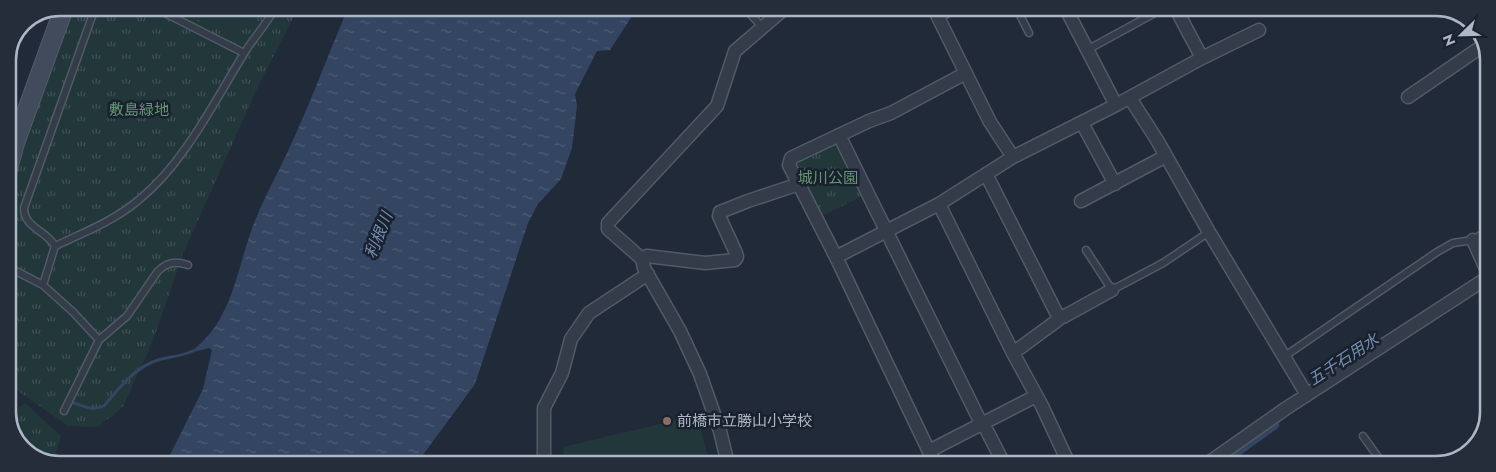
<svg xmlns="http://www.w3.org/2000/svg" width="1496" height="472" viewBox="0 0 1496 472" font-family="Jost,'Noto Sans JP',sans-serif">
<defs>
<pattern id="grass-tufts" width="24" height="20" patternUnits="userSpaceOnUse" patternTransform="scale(1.25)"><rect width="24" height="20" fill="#22373a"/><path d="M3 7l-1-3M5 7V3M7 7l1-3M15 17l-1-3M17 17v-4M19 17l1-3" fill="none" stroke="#405255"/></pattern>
<pattern id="water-ripples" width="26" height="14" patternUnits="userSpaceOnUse" patternTransform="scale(1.25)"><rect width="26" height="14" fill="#334561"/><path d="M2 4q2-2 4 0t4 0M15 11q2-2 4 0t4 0" fill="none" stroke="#4e5e76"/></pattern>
</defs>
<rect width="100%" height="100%" fill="#202a39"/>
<!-- grass -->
<path fill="url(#grass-tufts)" d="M 70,8 L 298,8 L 256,91 L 183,254 L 152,343 L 123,407 L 98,427 L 68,426 L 8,384 L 8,190 L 20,151 Z
M 834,142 L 841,145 L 865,195 L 820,217 L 794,167 L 796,161 Z
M 25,403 L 61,436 L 53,463 L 46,463 L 20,446 L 8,416 Z"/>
<!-- pitch -->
<path fill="#22373a" d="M 176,8 L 252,8 L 232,37 Z
M 697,415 L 710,464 L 564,463 L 563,447 Z"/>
<!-- water -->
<path fill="url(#water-ripples)" d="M 348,8 L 623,8 L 634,13 L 610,50 L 597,51 L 575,94 L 577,106 L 572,148 L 561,179 L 538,204 L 528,223 L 475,384 L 417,463 L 166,463 L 203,389 L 212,350 L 209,348 L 189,353 C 236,320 236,264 257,216 C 266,194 278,173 288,151 C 310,104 328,55 348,8 Z"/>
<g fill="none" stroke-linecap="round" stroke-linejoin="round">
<!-- stream -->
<path stroke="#334561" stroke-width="3" d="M 74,403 C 85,407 93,411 104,406 C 119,388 135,367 158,360 C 169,357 182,356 193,351"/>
<!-- canal -->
<path stroke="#334561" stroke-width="11" d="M 1219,464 L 1274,424"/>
<!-- lane casing -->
<g stroke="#515a67" stroke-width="9">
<path id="lane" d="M 155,8 L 244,53
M 745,8 L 762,27
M 1017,9 L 1029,33
M 939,19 L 955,9
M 1087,50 L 1162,9
M 55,246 C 85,232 116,220 141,198 C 185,162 215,100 245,52 C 255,36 266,25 275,8
M 1086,250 L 1112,290 L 1163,263 L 1209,232
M 8,267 L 43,285 L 73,312 L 99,340
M 43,285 L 55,246 C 46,230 24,228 24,208 L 95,8
M 1285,356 L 1437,252 L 1453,243 L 1473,240 L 1488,230
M 64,411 L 99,340 L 127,316 L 158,271 C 168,262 175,261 188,265
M 1363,436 L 1383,464"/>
</g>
<!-- street casing -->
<g stroke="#515a67" stroke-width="15">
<path id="street" d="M 934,9 L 990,122 L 1013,157
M 1066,9 L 1116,105
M 1176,9 L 1202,58
M 1408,97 L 1484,45
M 1130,98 L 1157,140 L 1209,232 L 1307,395
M 1082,123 L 1115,184
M 839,135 L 979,419 L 986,429 L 1004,464
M 986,174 L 1059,318 L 1058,320 L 1013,353
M 1081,201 L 1166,156
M 939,204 L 1013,353 L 1042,406 L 1069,464
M 1473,240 L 1487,271
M 836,257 L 939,204 L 1013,157 L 1116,105 L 1202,58 L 1259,30
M 642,259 L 647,256 L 705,263 L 735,260 L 737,257 L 736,253 L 719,216 L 720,212 L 748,201 L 799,184
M 1059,318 L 1063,317 L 1112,290
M 929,451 L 1036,396
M 544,463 L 544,408 L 562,373 L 571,339 L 589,313 L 648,274
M 728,464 L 720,431 L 700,374 L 680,331 L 644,268 L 642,259 L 608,229 L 608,223 L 717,106 L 735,51 L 785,8
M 935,464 L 836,257 L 789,165 L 791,158 L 869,121 L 891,113 L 966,73
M 1207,464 L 1285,409 L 1487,278"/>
</g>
<!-- secondary casing -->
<g stroke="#515a67" stroke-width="20">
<path id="secondary" d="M 8,169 L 15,143 L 64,8"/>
</g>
<!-- lane -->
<use href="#lane" stroke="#343c49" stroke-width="6"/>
<!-- street -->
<use href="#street" stroke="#343c49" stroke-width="12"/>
<!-- secondary -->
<use href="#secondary" stroke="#424b5c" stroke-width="18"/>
</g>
<!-- markers -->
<circle fill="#8d6e63" stroke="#19212e" stroke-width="2" cx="667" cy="421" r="5"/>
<g text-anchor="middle" stroke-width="5" stroke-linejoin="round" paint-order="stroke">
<!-- park labels -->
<g font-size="15" fill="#659772" stroke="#19212e">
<text x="139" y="115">敷島緑地</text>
<text x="828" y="183">城川公園</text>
</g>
<!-- poi labels -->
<g font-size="15" fill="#aeb7c6" stroke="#19212e" text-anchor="start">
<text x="677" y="426">前橋市立勝山小学校</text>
</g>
<!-- water labels -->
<g font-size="16" font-style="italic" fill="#758daf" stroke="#19212e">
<text transform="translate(378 235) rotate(-68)" y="6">利根川</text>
<text transform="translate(1343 359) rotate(-33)" y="6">五千石用水</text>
</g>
</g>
<!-- crop -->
<path d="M0 0H1496V472H0ZM60 16H1436A44 44 0 0 1 1480 60V412A44 44 0 0 1 1436 456H60A44 44 0 0 1 16 412V60A44 44 0 0 1 60 16Z" fill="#252d3a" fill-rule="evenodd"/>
<path fill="none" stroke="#aeb7c6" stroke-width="2.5" d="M60 16H1436A44 44 0 0 1 1480 60V412A44 44 0 0 1 1436 456H60A44 44 0 0 1 16 412V60A44 44 0 0 1 60 16Z"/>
<!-- north arrow -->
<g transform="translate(1461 35) rotate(247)" stroke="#19212e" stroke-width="4" paint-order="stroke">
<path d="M0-4L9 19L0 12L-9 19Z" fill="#aeb7c6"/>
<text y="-8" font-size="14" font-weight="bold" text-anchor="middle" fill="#aeb7c6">N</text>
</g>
</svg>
